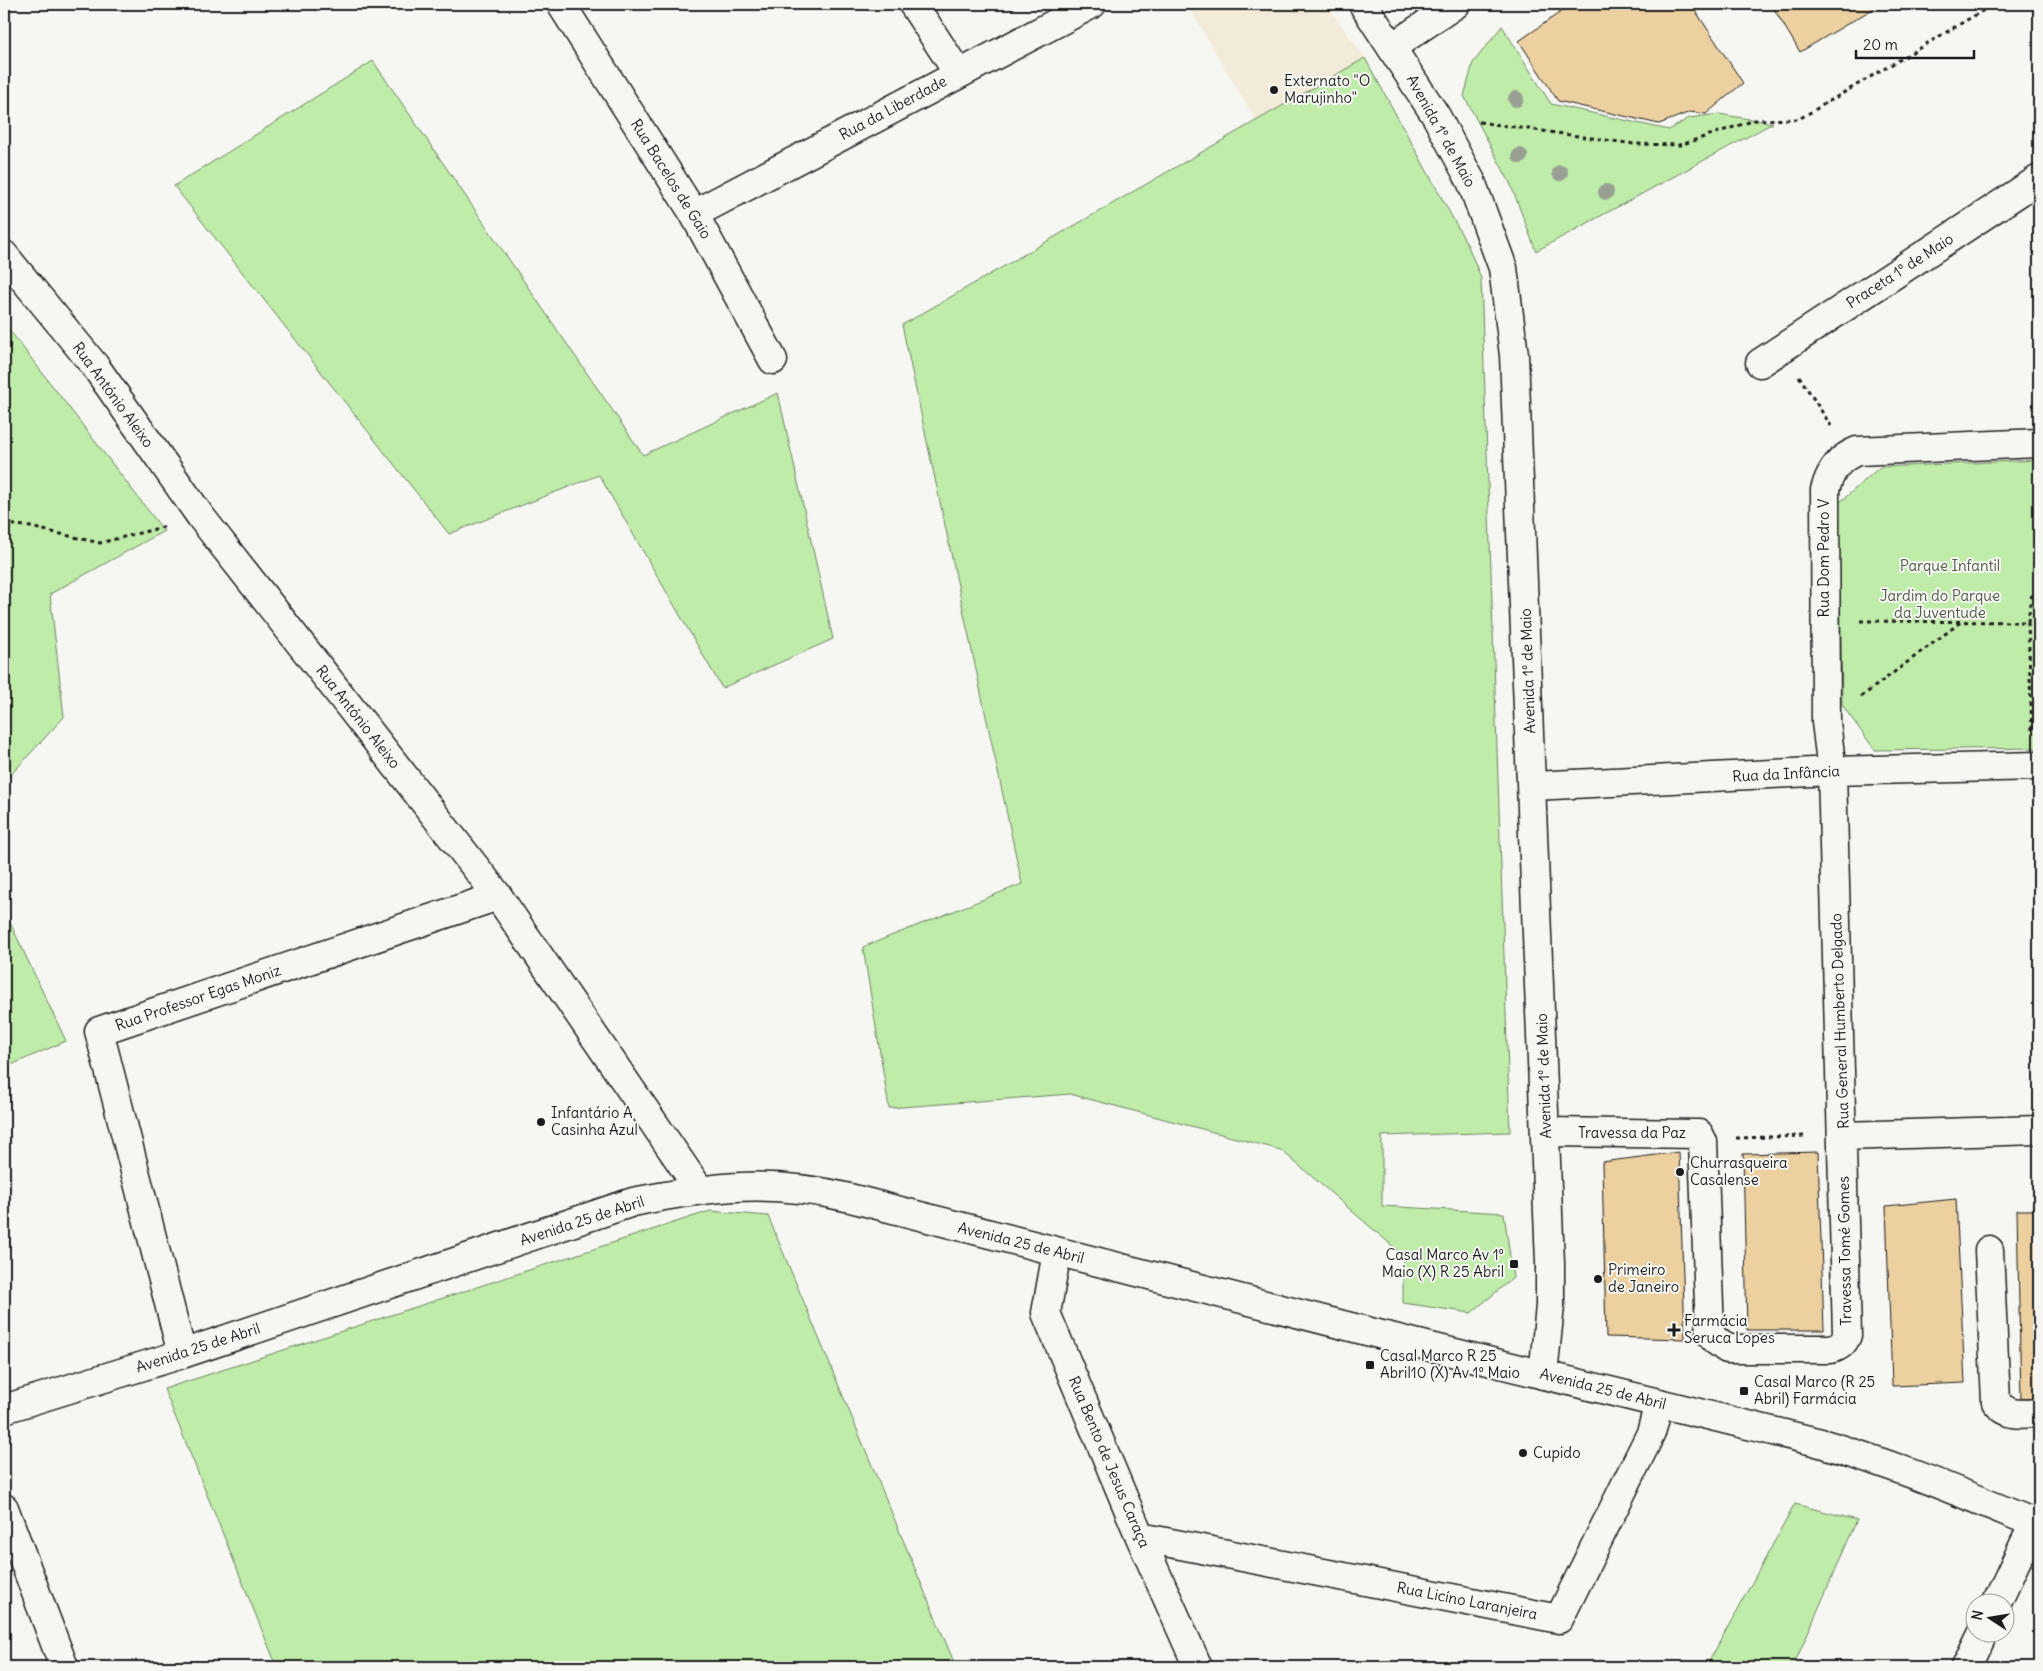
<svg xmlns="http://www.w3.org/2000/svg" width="2043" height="1671" viewBox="0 0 2043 1671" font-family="Delius,sans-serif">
<rect width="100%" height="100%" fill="#f6f6f2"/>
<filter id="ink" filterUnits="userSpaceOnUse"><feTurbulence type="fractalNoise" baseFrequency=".02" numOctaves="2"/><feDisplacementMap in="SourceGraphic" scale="10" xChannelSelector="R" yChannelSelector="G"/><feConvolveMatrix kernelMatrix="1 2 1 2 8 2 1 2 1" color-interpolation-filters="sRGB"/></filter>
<g filter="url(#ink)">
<!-- built -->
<path fill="#f3ebd9" d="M 1187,4 L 1326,4 L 1365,58 L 1256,121 Z"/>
<!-- green -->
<path fill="#bfeca9" stroke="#6e8462" d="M 1502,26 L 1551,104 L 1669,130 L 1689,118 L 1719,114 L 1773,123 L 1536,251 L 1510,183 L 1464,96 L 1473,63 Z
M 1365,58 L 1468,246 L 1481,278 L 1510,1132 L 1382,1136 L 1382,1206 L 1504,1213 L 1513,1278 L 1471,1313 L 1403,1303 L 1403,1255 L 1281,1150 L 1070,1094 L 889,1108 L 863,947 L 1022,884 L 902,325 Z
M 373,61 L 643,455 L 778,393 L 833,639 L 722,688 L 599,475 L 449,534 L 174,186 Z
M 4,323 L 164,531 L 50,594 L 64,717 L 4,782 Z
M 2039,460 L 2039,748 L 1875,750 L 1842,705 L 1839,503 L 1880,467 Z
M 4,910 L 66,1041 L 4,1068 Z
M 710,1211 L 768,1216 L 956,1667 L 277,1667 L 164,1389 Z
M 1795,1504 L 1857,1520 L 1793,1667 L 1706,1667 Z"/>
<!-- building -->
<path fill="#edd0a0" stroke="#1c1c1c" d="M 1572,4 L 1691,4 L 1743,83 L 1706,114 L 1690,112 L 1659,124 L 1558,101 L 1519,41 Z
M 1771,4 L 1881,4 L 1800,52 Z
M 1679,1152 L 1685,1339 L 1606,1337 L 1602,1162 Z
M 1818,1152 L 1824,1330 L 1747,1330 L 1743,1154 Z
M 1956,1199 L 1965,1383 L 1892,1386 L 1886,1206 Z
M 2017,1210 L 2039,1210 L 2039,1398 L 2021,1399 Z"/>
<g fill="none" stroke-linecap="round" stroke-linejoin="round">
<!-- minor casing -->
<g stroke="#1c1c1c" stroke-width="31">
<path id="minor" d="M 561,4 L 694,214 L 773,360
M 913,4 L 958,73
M 1392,47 L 1456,4
M 694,214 L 1092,4
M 4,255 L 95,366 L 201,517 L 498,896 L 699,1189
M 1760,363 L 2039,179
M 1533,786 L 1832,771 L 2039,766
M 1546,1132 L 1699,1134 L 1703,1142 L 1710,1333 L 1715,1340 L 1727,1349 L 1831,1349 C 1839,1347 1844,1343 1847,1335 L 1832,771 L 1826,722 L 1825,490 C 1830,471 1839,458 1857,451 L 2039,443
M 1843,1136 L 2039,1130
M 1989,1250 L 1996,1402 C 2008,1417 2022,1414 2039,1413
M 1057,1252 L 1046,1313 L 1140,1537 L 1198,1667
M 182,1354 L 99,1031 L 498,896
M 4,1508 L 64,1667
M 1140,1537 L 1559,1619 L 1651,1433 L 1659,1403
M 1996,1604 L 2034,1523
M 1966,1667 L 1982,1634"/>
</g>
<!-- tertiary casing -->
<g stroke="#1c1c1c" stroke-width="31">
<path id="tertiary" d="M 1363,4 L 1436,116 L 1471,181 L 1503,268 L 1514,355 L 1550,1263 L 1550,1306 L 1543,1375"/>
</g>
<!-- secondary casing -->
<g stroke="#1c1c1c" stroke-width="31">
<path id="secondary" d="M 4,1409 L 182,1354 L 633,1202 C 712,1186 770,1179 850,1198 L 1378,1334 L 1817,1442 C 1894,1464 1966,1495 2039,1525"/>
</g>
<!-- path -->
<path stroke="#1c1c1c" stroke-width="3" stroke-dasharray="4 4" stroke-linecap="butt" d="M 1479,122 L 1634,144 L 1680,145 L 1755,120 L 1799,119 L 1994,4
M 1799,376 L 1831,426
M 4,524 L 26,526 L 100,543 L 167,526
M 1860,621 L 2028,622 L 2032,732
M 2028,622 L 2031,597 L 2039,589
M 1861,697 L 1961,622
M 1736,1138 L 1807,1136"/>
<!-- minor -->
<use href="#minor" stroke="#f6f6f2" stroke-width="28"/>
<!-- tertiary -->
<use href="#tertiary" stroke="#f6f6f2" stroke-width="28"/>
<!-- secondary -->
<use href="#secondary" stroke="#f6f6f2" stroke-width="28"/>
</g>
<!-- trees -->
<g fill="#99a093">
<circle cx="1516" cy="99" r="8"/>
<circle cx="1520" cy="156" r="8"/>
<circle cx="1560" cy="173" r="8"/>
<circle cx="1606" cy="192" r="8"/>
</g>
</g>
<!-- markers -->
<g fill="#1c1c1c" stroke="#f6f6f2" stroke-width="2">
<circle cx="1274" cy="90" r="5"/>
<circle cx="541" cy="1122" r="5"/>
<circle cx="1680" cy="1172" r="5"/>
<rect x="1509" y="1259" width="10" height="10" rx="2.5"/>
<circle cx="1598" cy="1279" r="5"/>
<path d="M1671.5 1322.5h5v5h5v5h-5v5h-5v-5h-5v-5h5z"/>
<rect x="1365" y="1360" width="10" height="10" rx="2.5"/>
<rect x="1739" y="1386" width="10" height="10" rx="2.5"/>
<circle cx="1523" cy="1453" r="5"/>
</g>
<g text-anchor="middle" stroke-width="4" stroke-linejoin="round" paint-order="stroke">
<!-- poi labels -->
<g font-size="15" fill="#1c1c1c" stroke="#f6f6f2" text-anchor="start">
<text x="1284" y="86">Externato "O<tspan x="1284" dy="17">Marujinho"</tspan></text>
<text x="551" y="1118">Infantário A<tspan x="551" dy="17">Casinha Azul</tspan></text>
<text x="1690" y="1168">Churrasqueira<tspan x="1690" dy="17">Casalense</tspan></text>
<text x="1504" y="1260" text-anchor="end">Casal Marco Av 1º<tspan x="1504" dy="17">Maio (X) R 25 Abril</tspan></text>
<text x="1608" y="1275">Primeiro<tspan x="1608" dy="17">de Janeiro</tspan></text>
<text x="1684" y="1326">Farmácia<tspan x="1684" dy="17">Seruca Lopes</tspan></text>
<text x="1380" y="1361">Casal Marco R 25<tspan x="1380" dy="17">Abril10 (X) Av 1º Maio</tspan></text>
<text x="1754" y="1387">Casal Marco (R 25<tspan x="1754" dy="17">Abril) Farmácia</tspan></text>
<text x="1533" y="1458">Cupido</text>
</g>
<!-- street labels -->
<g font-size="15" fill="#1c1c1c" stroke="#f6f6f2">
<text transform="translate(893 108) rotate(-28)" y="5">Rua da Liberdade</text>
<text transform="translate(1441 131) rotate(61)" y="5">Avenida 1º de Maio</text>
<text transform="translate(671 179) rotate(58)" y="5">Rua Bacelos de Gaio</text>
<text transform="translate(1900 271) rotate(-33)" y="5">Praceta 1º de Maio</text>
<text transform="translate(113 395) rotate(54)" y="5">Rua António Aleixo</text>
<text transform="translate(1824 558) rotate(-90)" y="5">Rua Dom Pedro V</text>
<text transform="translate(1528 671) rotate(-92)" y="5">Avenida 1º de Maio</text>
<text transform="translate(358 717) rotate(52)" y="5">Rua António Aleixo</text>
<text transform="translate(1786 774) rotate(-3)" y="5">Rua da Infância</text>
<text transform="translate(198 998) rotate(-19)" y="5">Rua Professor Egas Moniz</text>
<text transform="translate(1840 1021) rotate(-92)" y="5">Rua General Humberto Delgado</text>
<text transform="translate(1544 1076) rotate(-92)" y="5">Avenida 1º de Maio</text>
<text x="1632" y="1138">Travessa da Paz</text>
<text transform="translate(582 1221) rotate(-18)" y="5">Avenida 25 de Abril</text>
<text transform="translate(1021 1243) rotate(14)" y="5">Avenida 25 de Abril</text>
<text transform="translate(1845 1251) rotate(-91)" y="5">Travessa Tomé Gomes</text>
<text transform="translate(198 1348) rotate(-18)" y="5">Avenida 25 de Abril</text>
<text transform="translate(1603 1389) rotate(14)" y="5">Avenida 25 de Abril</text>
<text transform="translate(1109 1462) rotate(67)" y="5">Rua Bento de Jesus Caraça</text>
<text transform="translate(1467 1601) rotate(11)" y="5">Rua Licíno Laranjeira</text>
</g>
<!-- park labels -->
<g font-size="15" fill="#4d5a46" stroke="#f6f6f2">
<text x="1950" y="571">Parque Infantil</text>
<text x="1940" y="601">Jardim do Parque<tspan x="1940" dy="17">da Juventude</tspan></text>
</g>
</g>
<!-- margin -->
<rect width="2043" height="1671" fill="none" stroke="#f6f6f2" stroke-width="20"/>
<rect x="10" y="10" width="2023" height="1651" fill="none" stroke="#1c1c1c" stroke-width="2" filter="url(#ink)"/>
<!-- north arrow -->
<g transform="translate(1990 1618) rotate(282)"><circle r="24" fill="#f6f6f2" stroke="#9f9f9c"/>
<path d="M0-4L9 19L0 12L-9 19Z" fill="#1c1c1c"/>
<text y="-8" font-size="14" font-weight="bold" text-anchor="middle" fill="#1c1c1c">N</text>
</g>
<!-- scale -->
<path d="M1856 50v8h118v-8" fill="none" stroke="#1c1c1c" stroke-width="2.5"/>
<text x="1863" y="50" font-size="15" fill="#1c1c1c" stroke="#f6f6f2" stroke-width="4" paint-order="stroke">20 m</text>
</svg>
